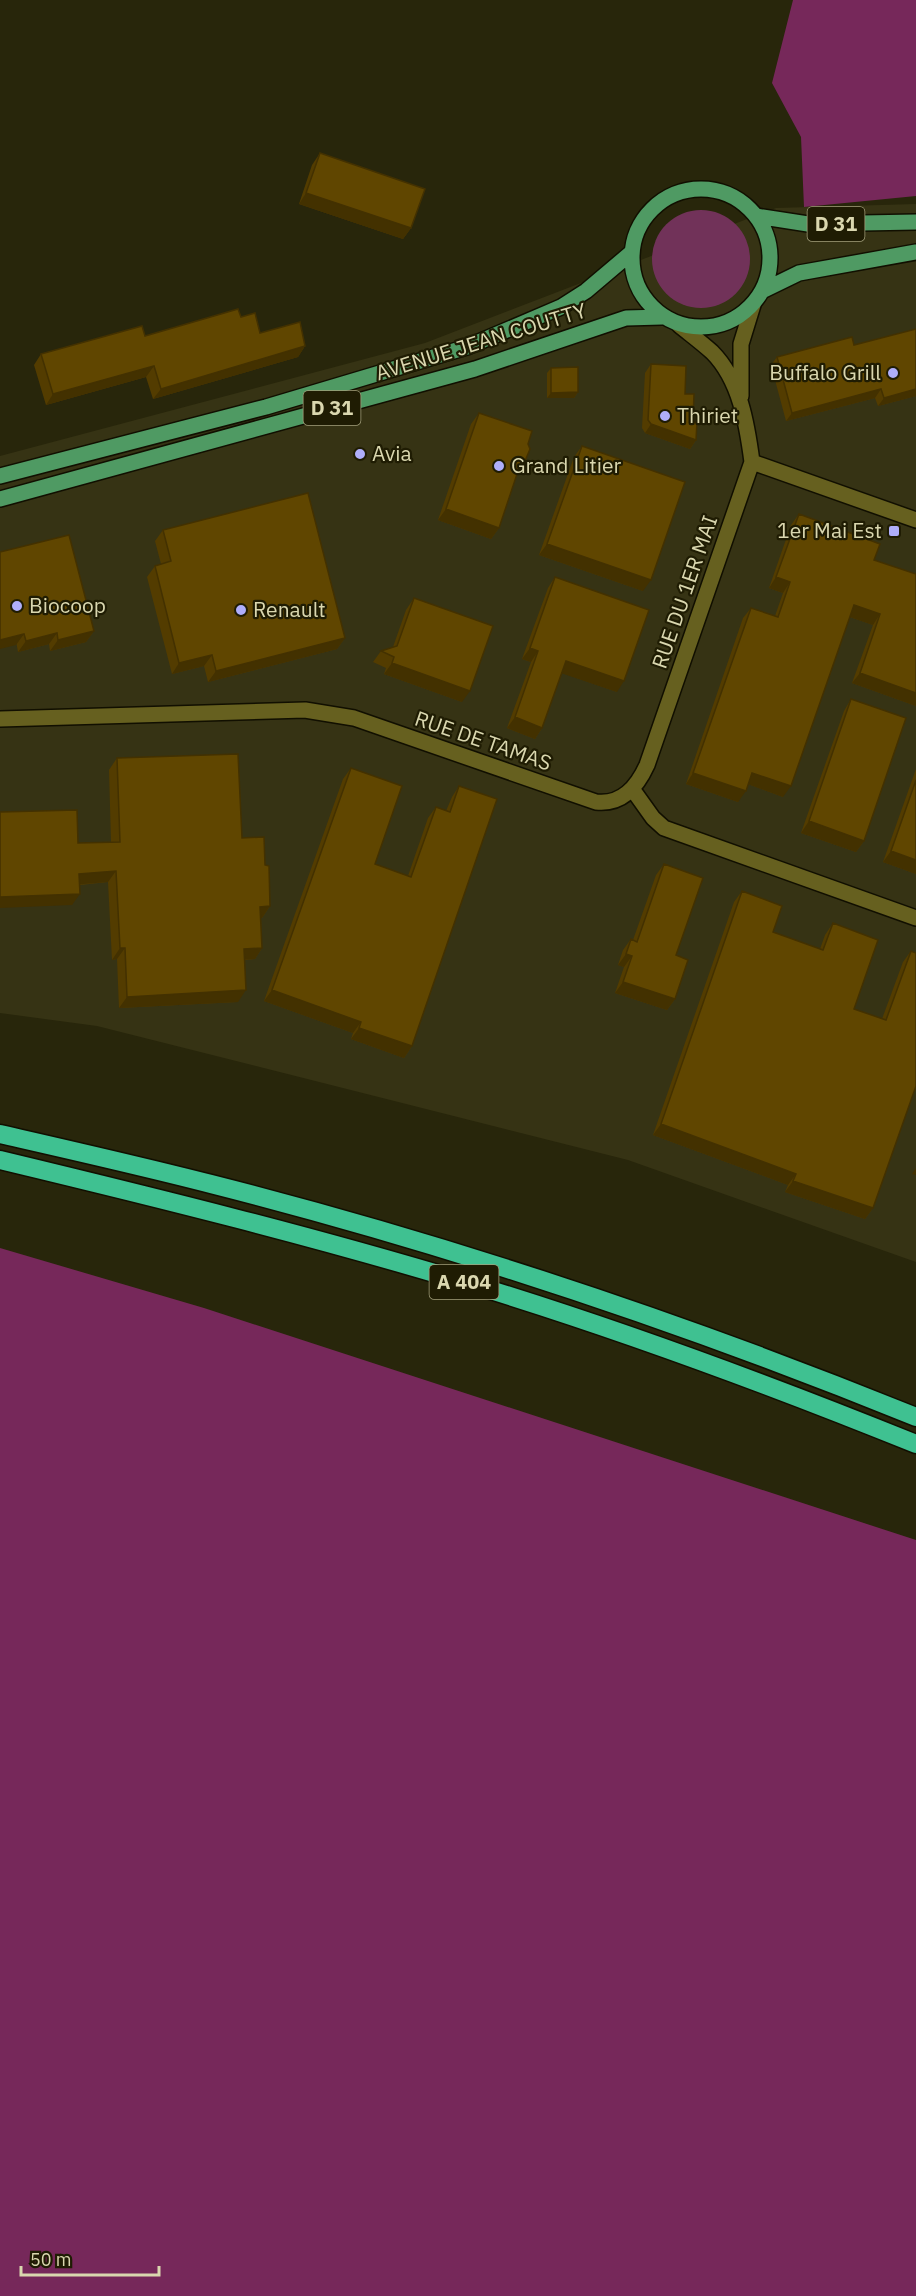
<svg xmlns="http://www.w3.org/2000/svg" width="916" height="2296" viewBox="0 0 916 2296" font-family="'IBM Plex Sans',sans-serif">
<rect width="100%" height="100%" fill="#28260b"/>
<!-- built -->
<path fill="#363314" d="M 916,204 L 916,1262 L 628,1160 L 97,1026 L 0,1013 L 0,456 L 425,343 L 776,208 Z"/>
<!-- green -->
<path fill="#713259" d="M652 259a49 49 0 1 1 98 0a49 49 0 1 1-98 0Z"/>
<!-- forest -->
<path fill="#76285a" d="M 793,0 L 916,0 L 916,196 L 804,207 L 801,137 L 772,83 Z
M 0,1248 L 204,1308 L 916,1540 L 916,2296 L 0,2296 Z"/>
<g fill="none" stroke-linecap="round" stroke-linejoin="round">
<!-- minor casing -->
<g stroke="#110f00" stroke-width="18">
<path id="minor" d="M 741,396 L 741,344 L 753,305
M 752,462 L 916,520
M 0,719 L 305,710 L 354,718 L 596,802 C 622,805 637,787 647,765 L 752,462 C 747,424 740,380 712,352 C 701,342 690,334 679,325
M 633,790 L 653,818 L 664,828 L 916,918"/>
</g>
<!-- major casing -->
<g stroke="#110f00" stroke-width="18">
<path id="major" d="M632 258a69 69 0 1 1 138 0a69 69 0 1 1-138 0Z
M 756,216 L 808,224 L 916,222
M 762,291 L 799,273 L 916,252
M 0,476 L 266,407 L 467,347 L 561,307 L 586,291 L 632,252
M 0,499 L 475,369 L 626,318 L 662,317"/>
</g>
<!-- highway casing -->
<g stroke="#110f00" stroke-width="21">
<path id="highway" d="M 0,1134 C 70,1150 141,1166 211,1184 C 451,1245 687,1324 916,1417
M 0,1160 C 158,1198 316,1237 471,1284 C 622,1330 770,1385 916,1444"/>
</g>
<!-- minor -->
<use href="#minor" stroke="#66601f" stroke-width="15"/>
<!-- major -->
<use href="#major" stroke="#4f9a63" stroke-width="15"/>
<!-- highway -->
<use href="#highway" stroke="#3fc191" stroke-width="18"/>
</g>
<!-- wall -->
<path fill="#533c00" d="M 320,153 L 411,228 L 403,239 L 299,204 L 312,165 Z
M 241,317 L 260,333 L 305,346 L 298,357 L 153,399 L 146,377 L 46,405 L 34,365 L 41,354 L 145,336 Z
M 854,345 L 916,396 L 878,406 L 875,398 L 786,421 L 771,365 L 777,357 Z
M 651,364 L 685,394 L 693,422 L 696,440 L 690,449 L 645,433 L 642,428 L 645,373 Z
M 551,368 L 578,392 L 574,398 L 547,398 L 547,373 Z
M 479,413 L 518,471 L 499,528 L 491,539 L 438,520 L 471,424 Z
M 582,446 L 643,591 L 539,555 L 574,457 Z
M 799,514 L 874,560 L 916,706 L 852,683 L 873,625 L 850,617 L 783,797 L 748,784 L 738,802 L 686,784 L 743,618 L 751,608 L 775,616 L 783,593 L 769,588 L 791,525 Z
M 163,530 L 345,638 L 337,649 L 208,682 L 204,666 L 172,674 L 147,577 L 155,566 L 161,564 L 155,541 Z
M 0,552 L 94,631 L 86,642 L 50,651 L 49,644 L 18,652 Z
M 555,577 L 617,692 L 562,673 L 542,728 L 535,739 L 507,728 L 531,662 L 522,659 L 548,588 Z
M 414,598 L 462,702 L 384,674 L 386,668 L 373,662 L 381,651 L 393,647 L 406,610 Z
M 851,699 L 864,841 L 856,852 L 801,833 L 844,711 Z
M 117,758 L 242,838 L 265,865 L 270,906 L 262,918 L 261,918 L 262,948 L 255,959 L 245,960 L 238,1002 L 119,1008 L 117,959 L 112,960 L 108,882 L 80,885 L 72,905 L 78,843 L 111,842 L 109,770 Z
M 351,768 L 375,864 L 408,876 L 428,818 L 436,807 L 446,811 L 452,797 L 459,786 L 412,1046 L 404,1058 L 351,1039 L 353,1033 L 264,1001 L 343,779 Z
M 916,769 L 916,874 L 883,862 Z
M 664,864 L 676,955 L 675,999 L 667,1010 L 615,993 L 624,967 L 618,965 L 623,950 L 631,939 L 633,940 L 656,875 Z
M 742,891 L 773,932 L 820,949 L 825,935 L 833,923 L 854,1009 L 882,1019 L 903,962 L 911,951 L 873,1208 L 865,1219 L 785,1192 L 788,1185 L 653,1135 L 734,902 Z"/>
<!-- shaded-wall -->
<path fill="#433100" d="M 306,193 L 411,228 L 403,239 L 299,204 Z
M 305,346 L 298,357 L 153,399 L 161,389 Z
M 154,366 L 146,377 L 46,405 L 53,394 Z
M 881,389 L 875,398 L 786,421 L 792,413 Z
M 916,389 L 916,396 L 878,406 L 884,398 Z
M 578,392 L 574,398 L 547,398 L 551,393 Z
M 651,424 L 696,440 L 690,449 L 645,433 Z
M 446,509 L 499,528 L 491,539 L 438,520 Z
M 547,544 L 651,580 L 643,591 L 539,555 Z
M 776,577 L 790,582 L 783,593 L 769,588 Z
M 854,605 L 880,614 L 873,625 L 847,616 Z
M 94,631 L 86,642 L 50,651 L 58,640 Z
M 57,633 L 49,644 L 18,652 L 26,641 Z
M 24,634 L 16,645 L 0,649 L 0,640 Z
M 345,638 L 337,649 L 208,682 L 216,671 Z
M 530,648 L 538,651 L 531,662 L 522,659 Z
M 212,655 L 204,666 L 172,674 L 179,663 Z
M 566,661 L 624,681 L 617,692 L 558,672 Z
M 392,663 L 470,691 L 462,702 L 384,674 Z
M 860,673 L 916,693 L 916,706 L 852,683 Z
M 515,717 L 542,728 L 535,739 L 507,728 Z
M 693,773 L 746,791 L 738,802 L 686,784 Z
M 752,773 L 791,786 L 783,797 L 745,783 Z
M 809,821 L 864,841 L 856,852 L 801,833 Z
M 891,851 L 916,860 L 916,874 L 883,862 Z
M 116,871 L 108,882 L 71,885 L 79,874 Z
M 80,894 L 72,905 L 0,908 L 0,897 Z
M 270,906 L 262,918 L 252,918 L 260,907 Z
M 120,948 L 125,948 L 117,959 L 112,960 Z
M 262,948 L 255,959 L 237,960 L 244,949 Z
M 626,954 L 632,956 L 624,967 L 618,965 Z
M 623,982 L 675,999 L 667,1010 L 615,993 Z
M 246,990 L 238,1002 L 119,1008 L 127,997 Z
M 272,990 L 361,1022 L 353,1033 L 264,1001 Z
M 359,1028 L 412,1046 L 404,1058 L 351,1039 Z
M 661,1124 L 796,1174 L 788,1185 L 653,1135 Z
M 916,1168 L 916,1175 L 912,1174 Z
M 793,1181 L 873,1208 L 865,1219 L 785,1192 Z"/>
<!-- building -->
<path fill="#604600" stroke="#433100" stroke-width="1.5" d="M 320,153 L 425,189 L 411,228 L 306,193 Z
M 238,309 L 241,317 L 255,313 L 260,333 L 300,322 L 305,346 L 161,389 L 154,366 L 53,394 L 41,354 L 142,326 L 145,336 Z
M 916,329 L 916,389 L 884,398 L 881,389 L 792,413 L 777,357 L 852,337 L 854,345 Z
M 651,364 L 686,366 L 685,394 L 694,394 L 693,422 L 697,422 L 696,440 L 651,424 L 648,420 Z
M 578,367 L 578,392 L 551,393 L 551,368 Z
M 479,413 L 532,431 L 528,444 L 530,449 L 525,461 L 521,462 L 499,528 L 446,509 Z
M 582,446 L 685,482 L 651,580 L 547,544 Z
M 308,493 L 345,638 L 216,671 L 212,655 L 179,663 L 155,566 L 171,561 L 163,530 Z
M 799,514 L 880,544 L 874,560 L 916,574 L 916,693 L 860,673 L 880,614 L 854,605 L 791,786 L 752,773 L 746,791 L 693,773 L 751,608 L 778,617 L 790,582 L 776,577 Z
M 69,535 L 94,631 L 58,640 L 57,633 L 26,641 L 24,634 L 0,640 L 0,552 Z
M 555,577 L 649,610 L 624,681 L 566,661 L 542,728 L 515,717 L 538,651 L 530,648 Z
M 414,598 L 493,626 L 470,691 L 392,663 L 394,657 L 381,651 L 397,646 Z
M 851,699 L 906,718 L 864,841 L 809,821 Z
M 238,754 L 242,838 L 264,837 L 265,865 L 269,866 L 270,906 L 260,907 L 262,948 L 244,949 L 246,990 L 127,997 L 125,948 L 120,948 L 116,871 L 79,874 L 80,894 L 0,897 L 0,812 L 77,810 L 78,843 L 120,842 L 117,758 Z
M 351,768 L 402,786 L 375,864 L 411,877 L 436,807 L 450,812 L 459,786 L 497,799 L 412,1046 L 359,1028 L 361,1022 L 272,990 Z
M 916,780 L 916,860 L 891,851 Z
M 664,864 L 703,878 L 676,955 L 688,960 L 675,999 L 623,982 L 632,956 L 626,954 L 631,939 L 637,942 Z
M 742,891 L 782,906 L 773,932 L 823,950 L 833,923 L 878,940 L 854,1009 L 886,1020 L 911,951 L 916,953 L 916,1086 L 873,1208 L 793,1181 L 796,1174 L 661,1124 Z"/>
<!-- markers -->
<g fill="#afaefa" stroke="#1f1c03" stroke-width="2">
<circle cx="893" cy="373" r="6"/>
<circle cx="665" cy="416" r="6"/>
<circle cx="360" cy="454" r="6"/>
<circle cx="499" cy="466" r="6"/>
<rect x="888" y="525" width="12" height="12" rx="3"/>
<circle cx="17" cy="606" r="6"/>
<circle cx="241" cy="610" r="6"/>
</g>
<g text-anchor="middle" stroke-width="4.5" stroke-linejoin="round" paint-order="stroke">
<!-- shield labels -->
<g fill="#1f1c03" stroke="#a29f7b" stroke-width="1.5">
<rect x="807.5" y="207" width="57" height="34" rx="4.5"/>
<rect x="303.5" y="391" width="57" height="34" rx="4.5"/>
<rect x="429.5" y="1265" width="69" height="34" rx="4.5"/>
</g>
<g font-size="20" font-weight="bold" fill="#dad7af">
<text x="836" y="231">D 31</text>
<text x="332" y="415">D 31</text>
<text x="464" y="1289">A 404</text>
</g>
<!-- street labels -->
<g font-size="21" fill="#dad7af" stroke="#1f1c03">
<text transform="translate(481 342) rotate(-17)" y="7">AVENUE JEAN COUTTY</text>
<text transform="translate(685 592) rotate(-71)" y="7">RUE DU 1ER MAI</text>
<text transform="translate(483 741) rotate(19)" y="7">RUE DE TAMAS</text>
</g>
<!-- poi labels -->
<g font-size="21" fill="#dad7af" stroke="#1f1c03" text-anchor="start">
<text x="881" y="380" text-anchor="end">Buffalo Grill</text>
<text x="677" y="423">Thiriet</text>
<text x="372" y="461">Avia</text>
<text x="511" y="473">Grand Litier</text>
<text x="882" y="538" text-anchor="end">1er Mai Est</text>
<text x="29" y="613">Biocoop</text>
<text x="253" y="617">Renault</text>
</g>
</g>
<!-- scale -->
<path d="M21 2266v9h138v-9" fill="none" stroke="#dad7af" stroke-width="3"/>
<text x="30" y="2266" font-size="18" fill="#dad7af" stroke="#1f1c03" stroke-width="4.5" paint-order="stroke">50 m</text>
</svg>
